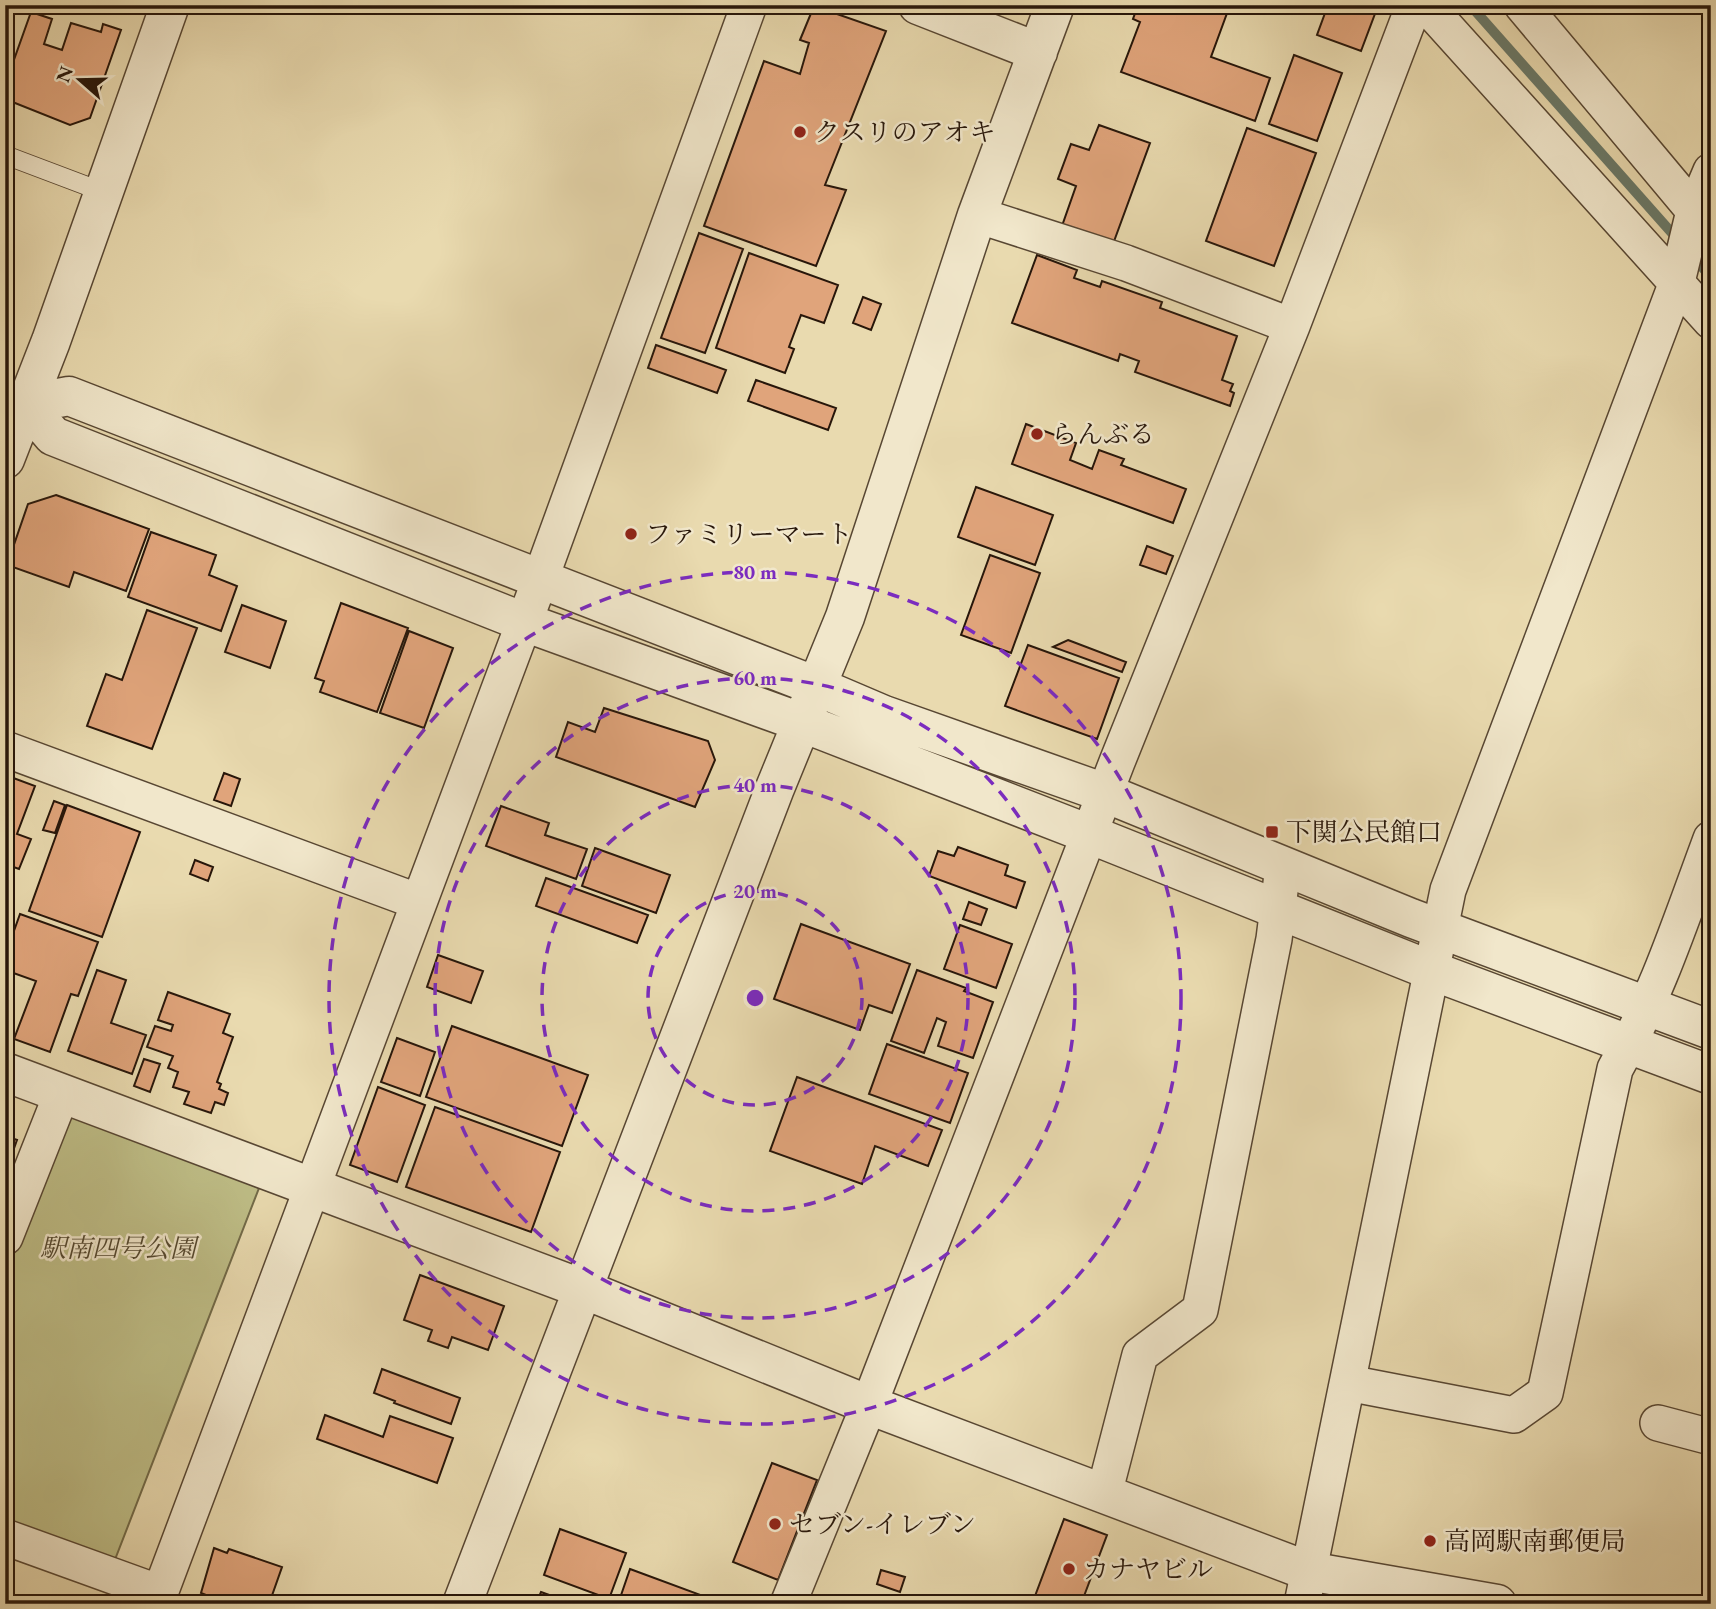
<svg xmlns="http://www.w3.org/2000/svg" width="1716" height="1609" viewBox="0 0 1716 1609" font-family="'EB Garamond','Noto Serif JP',serif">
<rect width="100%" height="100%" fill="#e9daaf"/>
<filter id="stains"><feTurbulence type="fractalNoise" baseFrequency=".00286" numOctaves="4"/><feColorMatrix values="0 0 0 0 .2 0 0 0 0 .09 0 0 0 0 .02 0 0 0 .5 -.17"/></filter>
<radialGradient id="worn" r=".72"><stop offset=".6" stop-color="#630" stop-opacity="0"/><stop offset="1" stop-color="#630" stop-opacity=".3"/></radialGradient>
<!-- green -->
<path fill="#bebd86" stroke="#726a48" stroke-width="2" d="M 58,1104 L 259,1188 L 109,1575 L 5,1531 L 5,1237 Z"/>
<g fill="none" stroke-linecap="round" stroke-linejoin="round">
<!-- stream -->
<path stroke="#6b7968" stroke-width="10" d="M 1470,5 L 1679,241
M 1692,256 L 1711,277"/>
</g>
<!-- building -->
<path fill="#e0a47b" stroke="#27160a" stroke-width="2" d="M 1138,5 L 1230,5 L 1211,57 L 1270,78 L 1255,121 L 1121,72 L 1140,22 L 1133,19 Z
M 1328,5 L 1360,5 L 1376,11 L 1361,51 L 1317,35 Z
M 814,6 L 886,31 L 825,185 L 846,190 L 816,266 L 704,226 L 764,61 L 800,74 L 809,43 L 800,40 Z
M 31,12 L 52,19 L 44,44 L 62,50 L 71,23 L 101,32 L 103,24 L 121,30 L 90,118 L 70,125 L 5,99 L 5,85 Z
M 1294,55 L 1342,73 L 1317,141 L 1269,124 Z
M 1099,125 L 1150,143 L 1113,244 L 1062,226 L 1076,186 L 1058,179 L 1071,144 L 1089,150 Z
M 1247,128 L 1316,153 L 1274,266 L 1206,241 Z
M 699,233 L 743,249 L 705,353 L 661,338 Z
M 749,253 L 838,285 L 824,323 L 801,315 L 789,347 L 794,349 L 785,373 L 716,348 Z
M 1037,255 L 1077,270 L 1074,278 L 1100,287 L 1102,281 L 1162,302 L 1160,308 L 1237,336 L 1222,380 L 1233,384 L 1230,391 L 1234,393 L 1230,406 L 1135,372 L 1139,361 L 1120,354 L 1118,361 L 1012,323 Z
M 863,297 L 881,304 L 871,330 L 853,323 Z
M 656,345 L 726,370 L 717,393 L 648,368 Z
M 756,380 L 836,408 L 828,430 L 748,401 Z
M 1026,424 L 1076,443 L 1070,460 L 1092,469 L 1099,450 L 1124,459 L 1121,465 L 1186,489 L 1173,523 L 1012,464 Z
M 976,487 L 1053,515 L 1035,565 L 958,537 Z
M 56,495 L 149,529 L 126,591 L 74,572 L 69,587 L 7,565 L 28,504 Z
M 151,532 L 216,555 L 209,575 L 237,586 L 221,631 L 128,597 Z
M 1147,546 L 1173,556 L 1166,574 L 1140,565 Z
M 990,555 L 1040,573 L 1011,653 L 961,635 Z
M 341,603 L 408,628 L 377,712 L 320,692 L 324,681 L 315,678 Z
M 242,605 L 286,621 L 270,668 L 225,652 Z
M 147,610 L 197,628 L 152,749 L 87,726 L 106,674 L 122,680 Z
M 409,631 L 453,648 L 424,728 L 380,713 Z
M 1068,640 L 1126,662 L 1122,672 L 1053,647 Z
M 1028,645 L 1119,678 L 1097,739 L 1005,706 Z
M 604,708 L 708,741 L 715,760 L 695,807 L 556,757 L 568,722 L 595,732 Z
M 224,773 L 240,779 L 231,806 L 214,800 Z
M 8,776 L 35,786 L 17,834 L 31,839 L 19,869 L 5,864 L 5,780 Z
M 54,801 L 65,805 L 55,833 L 43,830 Z
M 67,805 L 140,832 L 102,937 L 29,911 Z
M 501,806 L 549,823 L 545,835 L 587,849 L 576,879 L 486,846 Z
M 958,847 L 1008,865 L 1005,875 L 1025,882 L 1016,908 L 929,876 L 938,851 L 954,856 Z
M 595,848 L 670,875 L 656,913 L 582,886 Z
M 195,860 L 213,867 L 208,881 L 190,874 Z
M 546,878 L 648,915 L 637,943 L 536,906 Z
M 969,902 L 987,909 L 981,925 L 963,919 Z
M 20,914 L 98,942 L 78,996 L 71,994 L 50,1052 L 14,1039 L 36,981 L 5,970 L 5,956 Z
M 801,924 L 910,964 L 892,1013 L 869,1005 L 860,1030 L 774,999 Z
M 960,925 L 1012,944 L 996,988 L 944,969 Z
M 438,955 L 483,971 L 471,1003 L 427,987 Z
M 97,970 L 126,980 L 111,1023 L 146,1035 L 132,1074 L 68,1051 Z
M 917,970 L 966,988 L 964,991 L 993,1002 L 973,1058 L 938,1046 L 946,1022 L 937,1018 L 924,1053 L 891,1041 Z
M 168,992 L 230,1014 L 223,1033 L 233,1037 L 217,1082 L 221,1084 L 219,1089 L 228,1093 L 224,1105 L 215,1102 L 211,1113 L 184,1104 L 189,1092 L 173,1087 L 178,1072 L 168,1068 L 173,1056 L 147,1047 L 155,1026 L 171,1031 L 173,1025 L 158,1020 Z
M 452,1026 L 588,1075 L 562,1146 L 426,1097 Z
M 397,1038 L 435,1052 L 420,1096 L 381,1082 Z
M 887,1044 L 968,1073 L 950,1123 L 869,1094 Z
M 144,1059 L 160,1064 L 150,1092 L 134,1086 Z
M 797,1077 L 942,1130 L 928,1166 L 875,1146 L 862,1184 L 770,1151 Z
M 378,1087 L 425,1105 L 397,1182 L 350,1165 Z
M 435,1107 L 560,1152 L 531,1232 L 406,1187 Z
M 5,1136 L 17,1140 L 5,1174 Z
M 420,1275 L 504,1306 L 488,1350 L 452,1337 L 448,1348 L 428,1341 L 432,1330 L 404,1320 Z
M 382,1369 L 460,1398 L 451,1424 L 394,1403 L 395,1401 L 374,1393 Z
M 325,1415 L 383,1437 L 390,1416 L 453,1438 L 437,1483 L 317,1439 Z
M 772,1463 L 817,1480 L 778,1580 L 733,1562 Z
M 1064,1519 L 1107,1535 L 1081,1604 L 1032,1604 Z
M 560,1529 L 626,1553 L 609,1599 L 544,1575 Z
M 214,1548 L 227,1553 L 229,1549 L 282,1567 L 269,1604 L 228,1604 L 201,1593 Z
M 630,1569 L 706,1597 L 704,1604 L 618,1604 Z
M 881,1570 L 905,1577 L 900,1592 L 877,1584 Z
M 541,1592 L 574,1604 L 536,1604 Z"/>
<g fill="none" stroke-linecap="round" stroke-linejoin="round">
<!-- service casing -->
<g stroke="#584733" stroke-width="20">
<path id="service" d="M 5,155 L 103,192"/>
</g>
<!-- minor casing -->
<g stroke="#584733" stroke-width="38">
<path id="minor" d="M 1426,5 L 1711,321
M 1522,5 L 1706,225
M 977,215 L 1126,263 L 1292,326
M 5,749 L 419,902
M 5,1237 L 62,1093
M 1348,1383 L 1514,1415 L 1545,1393 L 1615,1069 C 1656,997 1682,917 1711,839
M 1658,1423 L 1711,1437
M 1104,1494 L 1140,1355 L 1200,1310 L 1274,939 L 1283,867
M 5,1537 L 160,1593
M 156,1604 L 540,580 L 749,5
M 788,1604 L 869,1405 L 1117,762 L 1292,326 L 1414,5
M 1302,1604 L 1448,890 L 1677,282 L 1694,211 L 1711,171"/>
</g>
<!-- tertiary casing -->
<g stroke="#584733" stroke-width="41">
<path id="tertiary" d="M 918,5 L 1038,52
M 26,404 L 53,436 L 524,622 L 803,723 L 1089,834 L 1430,970 L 1711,1075
M 26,404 L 69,396 L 816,686 L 884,715 L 1105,793 L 1411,918 L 1711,1030
M 5,459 L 51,341 L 170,5
M 5,1072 L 583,1289 L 869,1405 L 1308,1571 L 1497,1604
M 462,1604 L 775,788 L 845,617 L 977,215 L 1055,5"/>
</g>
<!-- service -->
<use href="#service" stroke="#f1e7cb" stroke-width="18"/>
<!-- minor -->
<use href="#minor" stroke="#f1e7cb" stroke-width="35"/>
<!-- tertiary -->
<use href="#tertiary" stroke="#f1e7cb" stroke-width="38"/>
</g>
<!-- distance rings -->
<g fill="none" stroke="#7b2cbf" stroke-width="3.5" stroke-dasharray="12 9">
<circle cx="755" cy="998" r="107"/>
<circle cx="755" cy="998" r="213"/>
<circle cx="755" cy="998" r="320"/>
<circle cx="755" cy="998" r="426"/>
</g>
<!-- markers -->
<g fill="#8f2418" stroke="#f1e7cb" stroke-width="2.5">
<circle cx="800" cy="132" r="7"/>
<circle cx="1037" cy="434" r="7"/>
<circle cx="631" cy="534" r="7"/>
<rect x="1265" y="825" width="14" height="14" rx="3.5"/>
<circle cx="775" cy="1524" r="7"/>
<circle cx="1430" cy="1541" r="7"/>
<circle cx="1069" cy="1569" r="7"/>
</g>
<g text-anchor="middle" stroke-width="5" stroke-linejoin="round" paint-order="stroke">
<!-- poi labels -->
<g font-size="26" fill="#27160a" stroke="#f1e7cb" text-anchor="start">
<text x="814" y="141">クスリのアオキ</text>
<text x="1051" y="443">らんぶる</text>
<text x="645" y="543">ファミリーマート</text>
<text x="1286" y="841">下関公民館口</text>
<text x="789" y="1533">セブン-イレブン</text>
<text x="1444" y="1550">高岡駅南郵便局</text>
<text x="1083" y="1578">カナヤビル</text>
</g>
<!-- park labels -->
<g font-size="26" font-style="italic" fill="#54482f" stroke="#f1e7cb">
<text x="118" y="1257">駅南四号公園</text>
</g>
</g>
<circle cx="755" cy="998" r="10" fill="#7b2cbf" stroke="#f1e7cb" stroke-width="3.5"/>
<g font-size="21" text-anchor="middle" font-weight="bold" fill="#7b2cbf" stroke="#f1e7cb" stroke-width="5" stroke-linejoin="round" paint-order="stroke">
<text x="755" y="579">80 m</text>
<text x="755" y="685">60 m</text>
<text x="755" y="792">40 m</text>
<text x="755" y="898">20 m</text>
</g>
<!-- margin -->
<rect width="1716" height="1609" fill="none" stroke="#e9daaf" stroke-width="28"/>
<rect x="7" y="7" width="1702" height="1595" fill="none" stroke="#27160a" stroke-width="3.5"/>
<rect x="14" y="14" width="1688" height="1581" fill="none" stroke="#27160a" stroke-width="2"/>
<!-- north arrow -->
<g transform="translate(80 80) rotate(290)" stroke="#f1e7cb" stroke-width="5" paint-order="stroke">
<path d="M0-5L12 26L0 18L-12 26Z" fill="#27160a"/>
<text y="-10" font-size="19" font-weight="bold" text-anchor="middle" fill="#27160a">N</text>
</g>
<rect width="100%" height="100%" filter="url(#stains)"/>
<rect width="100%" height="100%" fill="url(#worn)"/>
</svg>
